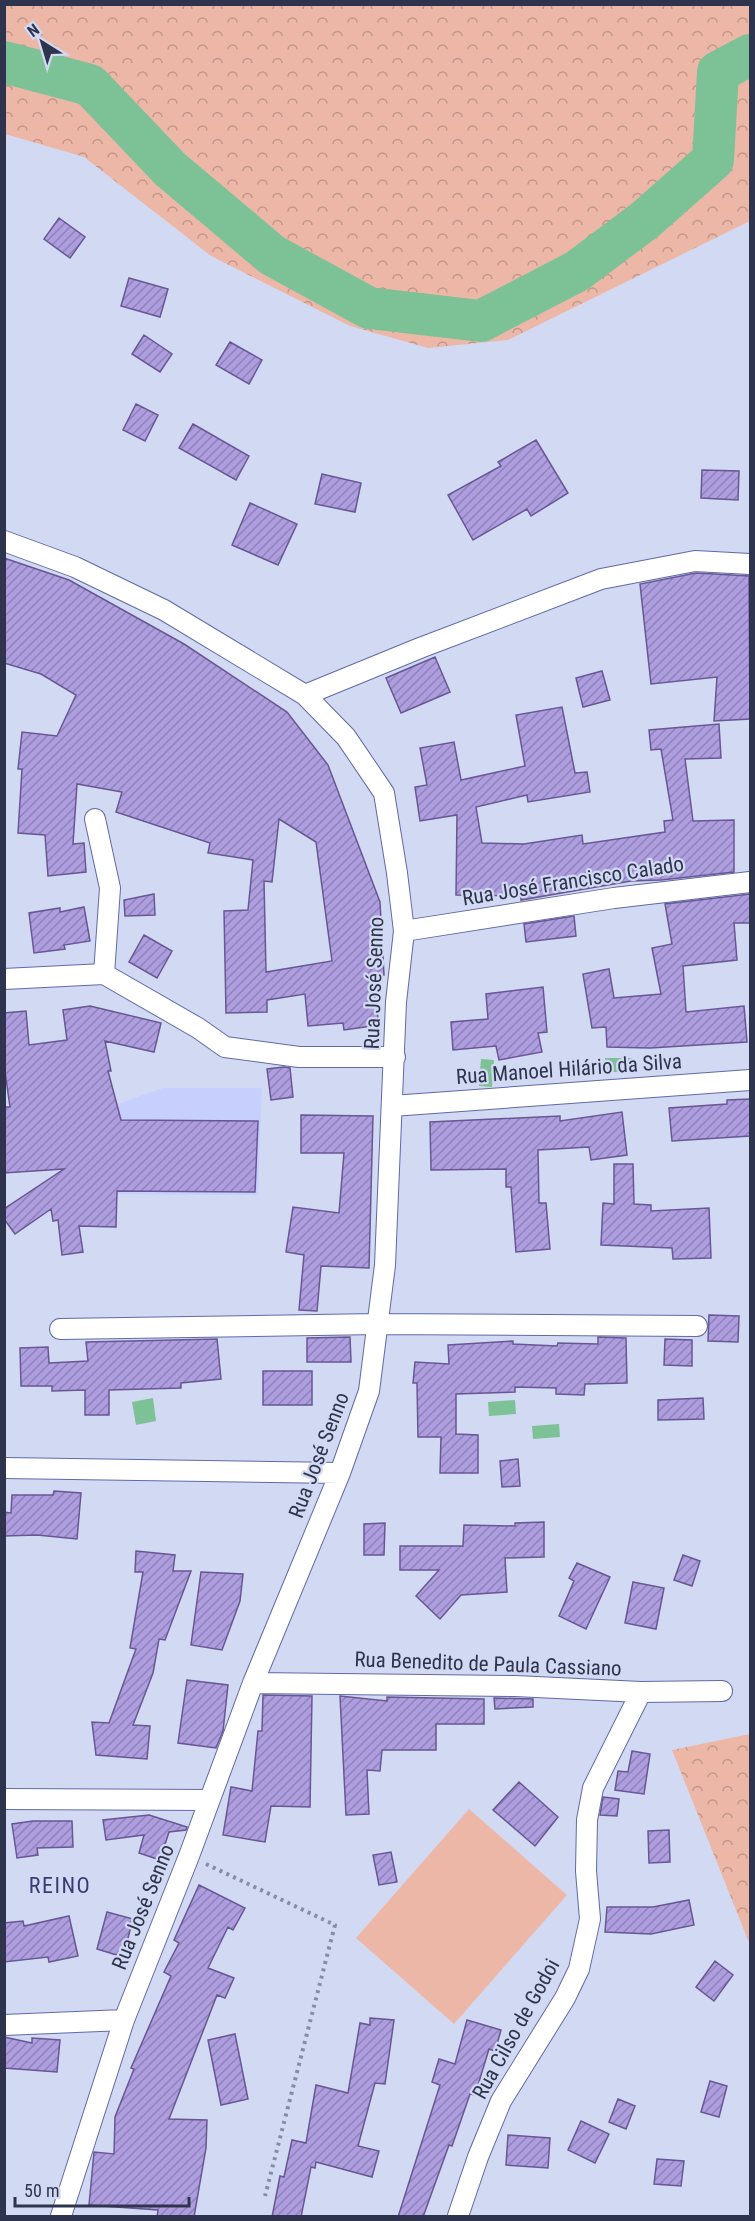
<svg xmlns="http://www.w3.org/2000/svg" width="755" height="2221" viewBox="0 0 755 2221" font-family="'Roboto Condensed',sans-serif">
<defs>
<pattern id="forest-crowns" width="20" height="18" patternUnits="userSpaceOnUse" patternTransform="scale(1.5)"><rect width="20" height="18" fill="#edb7a8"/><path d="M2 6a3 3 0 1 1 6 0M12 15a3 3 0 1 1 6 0" fill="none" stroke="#c0968b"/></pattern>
<pattern id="building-hatch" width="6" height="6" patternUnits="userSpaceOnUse" patternTransform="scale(1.5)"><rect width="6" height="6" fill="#ae9ee0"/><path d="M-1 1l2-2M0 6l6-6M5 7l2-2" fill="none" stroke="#8e82b8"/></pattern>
</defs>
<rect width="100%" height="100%" fill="#d2d9f3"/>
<!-- built -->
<path fill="#c7d0fc" d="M 163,1088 L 262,1088 L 258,1195 L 80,1194 L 81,1117 Z"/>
<!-- green -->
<path fill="#edb7a8" d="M 469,1809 L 567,1895 L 454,2024 L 356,1938 Z"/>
<!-- forest -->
<path fill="url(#forest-crowns)" d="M 5,4 L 750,5 L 750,221 L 508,340 L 428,348 L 350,326 L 211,256 L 84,157 L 5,134 Z
M 750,1734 L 750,1945 L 672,1750 Z"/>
<!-- water -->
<path fill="#7cc296" d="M 605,1058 L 632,1058 L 632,1072 L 605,1072 Z
M 481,1059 L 494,1060 L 492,1087 L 479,1086 Z
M 153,1398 L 156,1421 L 136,1425 L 132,1402 Z
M 515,1400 L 516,1414 L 489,1416 L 488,1402 Z
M 559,1424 L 560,1437 L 533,1439 L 532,1426 Z"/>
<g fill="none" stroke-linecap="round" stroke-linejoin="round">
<!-- river -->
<path stroke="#7cc296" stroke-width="42" d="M 4,62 L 90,85 L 170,169 L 272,255 L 369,308 L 481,321 L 577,271 L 645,220 L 713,160 L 718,72 L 750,55"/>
</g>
<!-- building -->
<path fill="url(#building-hatch)" stroke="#675792" stroke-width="1.5" fill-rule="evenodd" d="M 59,218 L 85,237 L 70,258 L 44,239 Z
M 129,278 L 168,289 L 160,317 L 121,306 Z
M 144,335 L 172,354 L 160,372 L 132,354 Z
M 230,342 L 262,360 L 249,384 L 216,365 Z
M 136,404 L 158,415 L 145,441 L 123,430 Z
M 193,424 L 249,456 L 236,480 L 179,448 Z
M 536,440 L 568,493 L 531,516 L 527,509 L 473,540 L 448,495 L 501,466 L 498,462 Z
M 702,470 L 739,471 L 738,500 L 701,498 Z
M 322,474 L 361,483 L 355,512 L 315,504 Z
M 250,503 L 297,524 L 278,565 L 232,545 Z
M 4,558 L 69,580 L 184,644 L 287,712 L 328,765 L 380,902 L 384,975 L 372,976 L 379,1025 L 344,1030 L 343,1023 L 308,1026 L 305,994 L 267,1000 L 267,1012 L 226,1013 L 224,911 L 248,910 L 253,860 L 208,853 L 210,843 L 116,812 L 122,792 L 77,784 L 73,844 L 84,843 L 86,872 L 48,876 L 45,835 L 18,833 L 22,769 L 18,769 L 22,732 L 57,736 L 76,695 L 41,674 L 4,663 ZM 279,819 L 316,842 L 332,961 L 266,972 L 264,881 L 272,882 Z
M 696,573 L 749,576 L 750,719 L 714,721 L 717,677 L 651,684 L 640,584 Z
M 435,657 L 450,692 L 401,713 L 386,678 Z
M 602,671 L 610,700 L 583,707 L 576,678 Z
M 562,707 L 575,773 L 587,772 L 590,792 L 528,802 L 527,795 L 476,807 L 482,843 L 524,844 L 582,835 L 583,844 L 665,832 L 664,821 L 673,820 L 661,749 L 651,750 L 649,730 L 719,724 L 721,758 L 685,759 L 693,821 L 734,820 L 734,872 L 661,880 L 631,881 L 521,900 L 521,896 L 456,895 L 457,815 L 420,821 L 415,787 L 427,785 L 420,748 L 454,742 L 461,780 L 525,766 L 516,715 Z
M 154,894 L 155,915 L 125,916 L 124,900 Z
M 750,894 L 750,923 L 734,923 L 737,960 L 683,966 L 686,1012 L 744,1006 L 747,1042 L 650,1048 L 607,1047 L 606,1027 L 592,1028 L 583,974 L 609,969 L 614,998 L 661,994 L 652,948 L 672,944 L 665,904 Z
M 84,907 L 90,941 L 64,945 L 65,949 L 34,953 L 29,913 L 60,908 L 60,912 Z
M 574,916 L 576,936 L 526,942 L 524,924 Z
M 144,935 L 172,951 L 157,978 L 129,962 Z
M 543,987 L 547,1032 L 538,1033 L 542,1052 L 499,1060 L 496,1046 L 453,1050 L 451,1022 L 488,1019 L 486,994 Z
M 90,1006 L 161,1023 L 154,1052 L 105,1041 L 111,1071 L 108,1071 L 121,1120 L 258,1121 L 255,1192 L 117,1191 L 116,1227 L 79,1226 L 83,1252 L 62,1255 L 58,1220 L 53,1221 L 51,1209 L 15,1234 L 4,1219 L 4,1209 L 64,1169 L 4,1173 L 4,1107 L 10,1107 L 4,1065 L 4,1013 L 26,1011 L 29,1045 L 67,1040 L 63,1010 Z
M 284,1067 L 290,1068 L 293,1097 L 271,1100 L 267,1069 Z
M 750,1099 L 750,1136 L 672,1141 L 669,1108 L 727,1104 L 727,1100 Z
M 622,1112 L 627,1155 L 591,1160 L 589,1147 L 538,1150 L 539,1203 L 546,1203 L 550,1249 L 516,1252 L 511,1187 L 506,1187 L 506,1169 L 431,1170 L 430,1122 L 560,1116 L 560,1121 Z
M 301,1115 L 373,1116 L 369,1268 L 321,1266 L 317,1311 L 299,1310 L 304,1255 L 286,1252 L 293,1207 L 339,1213 L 344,1153 L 301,1153 Z
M 614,1164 L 633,1164 L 634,1204 L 651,1205 L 651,1211 L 709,1208 L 711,1258 L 673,1259 L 672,1248 L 601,1245 L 603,1203 L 614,1204 Z
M 709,1315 L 739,1316 L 738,1342 L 708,1341 Z
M 350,1337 L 351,1362 L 307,1362 L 307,1338 Z
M 598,1337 L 626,1338 L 627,1383 L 585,1384 L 584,1395 L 556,1394 L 556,1388 L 515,1387 L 515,1392 L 456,1394 L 456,1434 L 478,1435 L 478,1473 L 440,1473 L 441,1437 L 418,1437 L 417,1383 L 413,1383 L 415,1362 L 449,1364 L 448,1345 L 513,1341 L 513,1344 L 557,1346 L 558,1343 L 598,1344 Z
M 217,1339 L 221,1379 L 181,1383 L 181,1388 L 109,1390 L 109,1415 L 85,1415 L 85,1390 L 52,1391 L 52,1386 L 21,1386 L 20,1348 L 48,1347 L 49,1363 L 88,1361 L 86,1342 Z
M 665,1339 L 692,1340 L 692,1366 L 664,1365 Z
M 263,1371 L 312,1371 L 312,1405 L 263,1405 Z
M 703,1398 L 704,1419 L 658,1420 L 658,1400 Z
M 518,1459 L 520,1486 L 502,1487 L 500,1461 Z
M 54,1491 L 81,1493 L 77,1539 L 37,1535 L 4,1536 L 4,1512 L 11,1513 L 12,1495 L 53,1495 Z
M 544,1522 L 544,1557 L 505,1558 L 507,1592 L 461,1595 L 440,1619 L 416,1596 L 439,1570 L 400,1570 L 400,1546 L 463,1546 L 464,1525 L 515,1526 L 515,1523 Z
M 385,1523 L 384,1555 L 364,1555 L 364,1524 Z
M 136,1551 L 175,1555 L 173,1571 L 191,1571 L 165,1640 L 159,1639 L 153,1673 L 133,1725 L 150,1726 L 147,1759 L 96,1755 L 92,1722 L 109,1723 L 136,1649 L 130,1648 L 143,1572 L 135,1572 Z
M 683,1555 L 700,1561 L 692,1586 L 674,1580 Z
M 577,1563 L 610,1577 L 586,1629 L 559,1616 L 574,1581 L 569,1578 Z
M 201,1572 L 243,1574 L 240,1601 L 222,1650 L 191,1645 Z
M 633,1582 L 664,1588 L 656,1629 L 625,1623 Z
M 187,1680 L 228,1685 L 223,1731 L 216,1748 L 178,1743 Z
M 263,1695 L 312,1696 L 310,1807 L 271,1806 L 265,1842 L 223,1835 L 231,1787 L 252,1791 L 258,1731 L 262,1731 Z
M 340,1696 L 387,1701 L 387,1697 L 484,1699 L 484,1724 L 436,1724 L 436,1750 L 382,1750 L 380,1771 L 367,1770 L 369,1814 L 346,1815 Z
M 494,1698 L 533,1699 L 533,1707 L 495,1709 Z
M 632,1751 L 650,1754 L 644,1794 L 615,1790 L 618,1771 L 628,1772 Z
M 519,1782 L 558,1817 L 535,1846 L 493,1810 Z
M 603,1797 L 619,1799 L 617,1816 L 600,1815 Z
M 149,1815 L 187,1827 L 186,1830 L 169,1832 L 160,1860 L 139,1853 L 144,1835 L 106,1840 L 103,1820 Z
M 33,1821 L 72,1821 L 73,1847 L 37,1848 L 38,1855 L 17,1858 L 12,1824 Z
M 669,1830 L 670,1862 L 649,1863 L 648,1831 Z
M 391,1852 L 397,1882 L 379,1885 L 373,1855 Z
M 199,1885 L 245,1908 L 233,1930 L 228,1927 L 208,1968 L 234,1978 L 225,1998 L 217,1995 L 169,2119 L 207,2120 L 206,2148 L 194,2217 L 157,2217 L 158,2210 L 89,2205 L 94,2152 L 114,2154 L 115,2117 L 134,2069 L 131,2068 L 171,1976 L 164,1972 L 179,1943 L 174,1940 Z
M 689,1900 L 694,1925 L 651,1934 L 605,1932 L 607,1907 L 653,1907 Z
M 107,1912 L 133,1919 L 123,1957 L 97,1949 Z
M 69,1916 L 78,1956 L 49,1962 L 48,1957 L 4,1962 L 4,1923 L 23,1921 L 24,1926 Z
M 715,1961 L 733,1975 L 714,2001 L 696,1987 Z
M 370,2018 L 394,2020 L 385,2084 L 375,2083 L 358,2146 L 379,2151 L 372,2177 L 316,2162 L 315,2168 L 311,2167 L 301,2217 L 272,2217 L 280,2176 L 284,2177 L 292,2140 L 306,2143 L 316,2085 L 348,2093 L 360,2023 L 370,2025 Z
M 467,2020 L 501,2030 L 495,2051 L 489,2049 L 475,2095 L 470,2094 L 452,2146 L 449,2145 L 423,2217 L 398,2217 L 440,2085 L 432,2082 L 439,2059 L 455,2064 Z
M 235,2034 L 248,2099 L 221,2105 L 208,2040 Z
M 4,2037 L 32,2043 L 32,2038 L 60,2040 L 57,2072 L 4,2068 Z
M 710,2081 L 727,2086 L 719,2117 L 701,2112 Z
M 618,2099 L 635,2106 L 626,2129 L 609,2122 Z
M 581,2121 L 609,2134 L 595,2163 L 568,2150 Z
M 508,2135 L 550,2138 L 548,2168 L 506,2165 Z
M 657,2159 L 684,2161 L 681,2186 L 654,2184 Z"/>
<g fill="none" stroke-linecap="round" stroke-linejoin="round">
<!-- minor casing -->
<g stroke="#606aa5" stroke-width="22">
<path id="minor" d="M 4,541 L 75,567 L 164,610 L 305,695 L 346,737 L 384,793 L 397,873 L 404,931 L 396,1002 L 385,1265 L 369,1391 L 340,1473 L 253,1683 L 189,1856 L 124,2020 L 61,2216
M 305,695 L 420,648 L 601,579 L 695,561 L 750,564
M 95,819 L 110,888 L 104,974
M 404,931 L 614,898 L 750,882
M 4,979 L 104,974 L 198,1028 L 225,1047 L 299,1057 L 395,1057
M 392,1106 L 750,1080
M 60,1329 L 378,1324 L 697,1326
M 4,1468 L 340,1473
M 253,1683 L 515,1686 L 641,1692 L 722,1691
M 4,1799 L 209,1800
M 4,2025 L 124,2020
M 458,2216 L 478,2157 L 501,2101 L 565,1998 L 579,1969 L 590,1919 L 586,1871 L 587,1820 L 593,1788 L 641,1692"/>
</g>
<!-- path -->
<path stroke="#868ca6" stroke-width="4" stroke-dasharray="3 4.5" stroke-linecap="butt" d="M 206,1864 L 335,1925 L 265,2196"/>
<!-- minor -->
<use href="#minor" stroke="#fff" stroke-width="20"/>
</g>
<g text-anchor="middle" stroke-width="4.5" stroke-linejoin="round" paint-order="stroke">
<!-- street labels -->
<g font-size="21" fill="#2f344e" stroke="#d2d9f3">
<text transform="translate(573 881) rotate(-9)" y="7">Rua José Francisco Calado</text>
<text transform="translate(374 983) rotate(-88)" y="7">Rua José Senno</text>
<text transform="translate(569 1069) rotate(-4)" y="7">Rua Manoel Hilário da Silva</text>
<text transform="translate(319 1455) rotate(-69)" y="7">Rua José Senno</text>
<text transform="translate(488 1664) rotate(2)" y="7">Rua Benedito de Paula Cassiano</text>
<text transform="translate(143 1907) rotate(-68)" y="7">Rua José Senno</text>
<text transform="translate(516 2029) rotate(-61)" y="7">Rua Cilso de Godoi</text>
</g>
<!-- neighbourhood labels -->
<g font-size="22" letter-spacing="1.5" fill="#353c73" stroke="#d2d9f3">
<text x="60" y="1893">REINO</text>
</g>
</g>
<!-- border -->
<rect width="755" height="2221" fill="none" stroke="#2f344e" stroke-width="12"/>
<!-- north arrow -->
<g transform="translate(42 42) rotate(323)" stroke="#d2d9f3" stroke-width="4.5" paint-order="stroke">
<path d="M0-4.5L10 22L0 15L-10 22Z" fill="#2f344e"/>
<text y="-9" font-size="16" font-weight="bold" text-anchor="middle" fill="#2f344e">N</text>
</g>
<!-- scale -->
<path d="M15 2197v9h174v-9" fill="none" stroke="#2f344e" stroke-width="3"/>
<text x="24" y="2197" font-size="18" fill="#2f344e" stroke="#d2d9f3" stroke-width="4.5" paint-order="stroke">50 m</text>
</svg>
